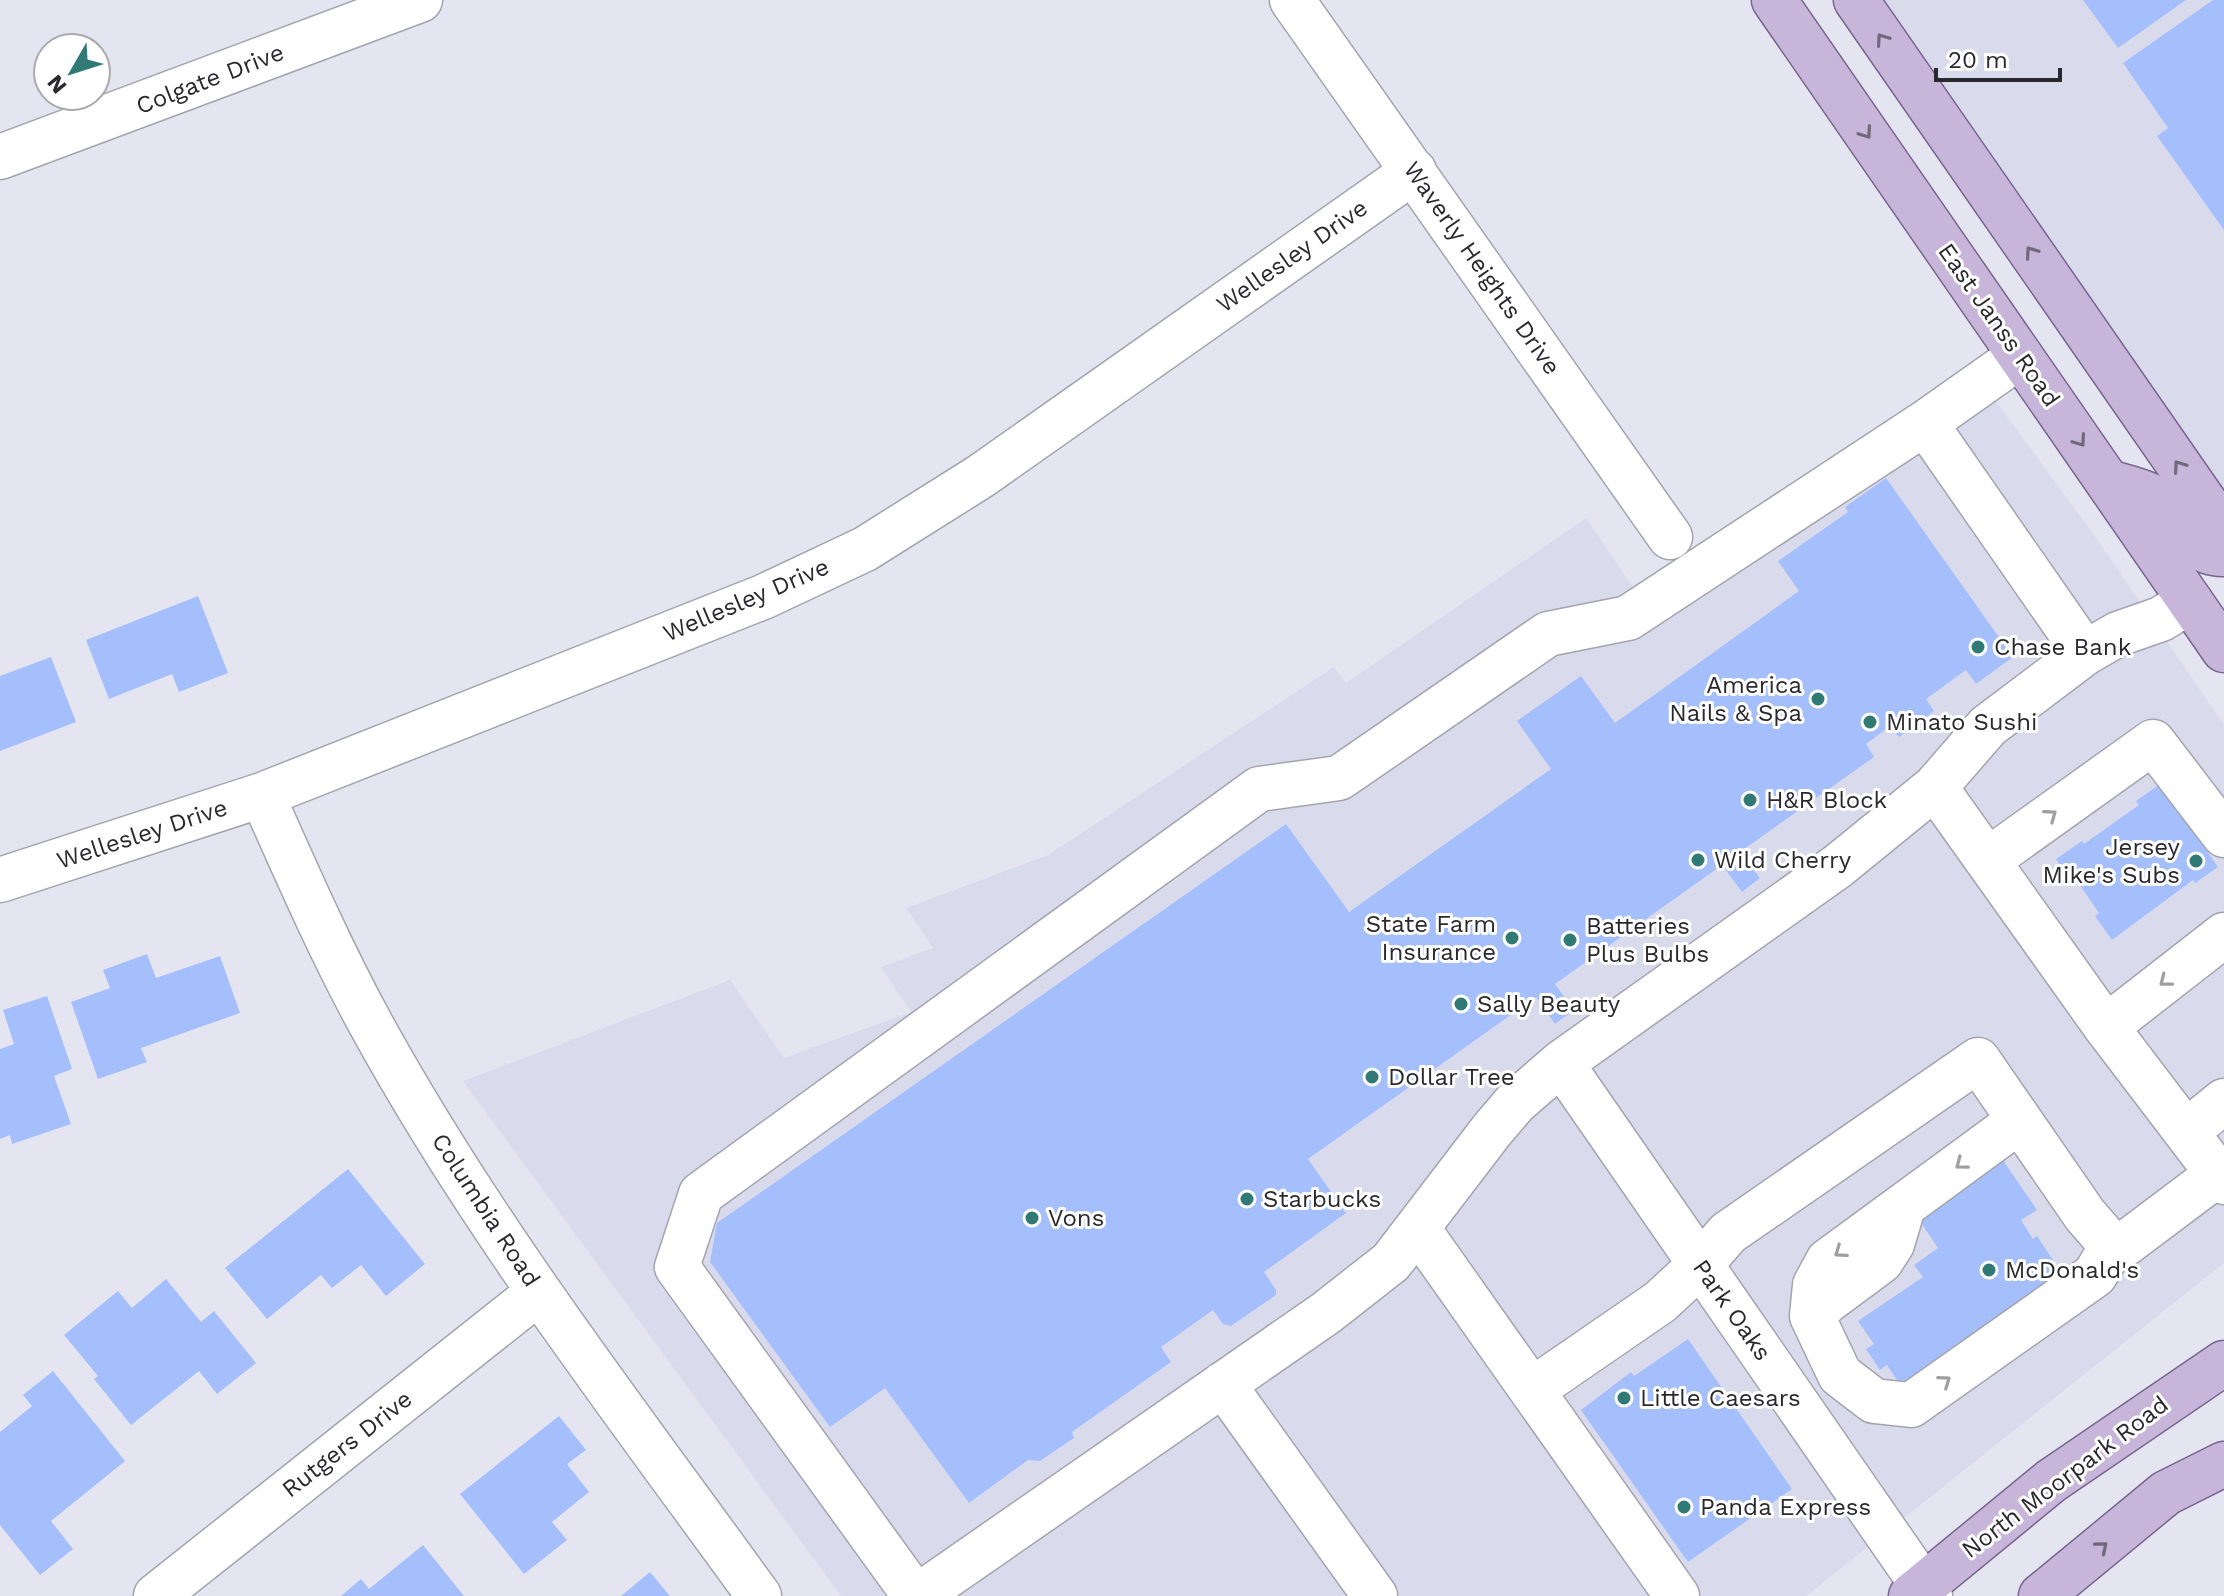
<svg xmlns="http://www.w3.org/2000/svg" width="2224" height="1596" viewBox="0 0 2224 1596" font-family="'Work Sans',sans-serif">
<rect width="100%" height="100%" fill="#e5e5f1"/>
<!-- built -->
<path fill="#dadaed" d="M 1883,0 L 2224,0 L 2224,490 L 2219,482 Z
M 1970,366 L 2094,535 L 2224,725 L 2224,1263 L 1806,1596 L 841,1596 L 463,1081 L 730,980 L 784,1058 L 911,1012 L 881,967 L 933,948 L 906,908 L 1048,855 L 1334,667 L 1346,683 L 1586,518 L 1633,587 Z"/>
<!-- building -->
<path fill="#a5bffd" d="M 2083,0 L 2186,0 L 2118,48 Z
M 2213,0 L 2224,0 L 2224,230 L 2157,136 L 2168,128 L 2123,63 Z
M 1886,478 L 2013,657 L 1976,684 L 1966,670 L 1926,699 L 1934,711 L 1899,737 L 1890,726 L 1866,744 L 1874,757 L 1740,852 L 1760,878 L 1742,892 L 1722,865 L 1555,984 L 1574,1010 L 1555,1024 L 1536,997 L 1308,1159 L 1346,1213 L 1264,1272 L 1276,1290 L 1276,1295 L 1231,1326 L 1223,1324 L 1213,1310 L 1161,1347 L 1171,1362 L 1072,1432 L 1074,1438 L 1040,1461 L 1028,1460 L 969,1503 L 885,1388 L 830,1427 L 710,1262 L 717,1223 L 1286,824 L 1349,912 L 1551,769 L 1517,721 L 1581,676 L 1615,723 L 1799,591 L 1778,561 L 1848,512 L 1845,507 Z
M 198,596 L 228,673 L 179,692 L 172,674 L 109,699 L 86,640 Z
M 51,657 L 76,722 L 0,751 L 0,676 Z
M 2160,784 L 2218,867 L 2195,883 L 2193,880 L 2112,940 L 2095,916 L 2099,913 L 2077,881 L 2073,884 L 2056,859 L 2082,841 L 2084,844 L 2139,805 L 2136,801 Z
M 147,954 L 156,978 L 220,956 L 240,1013 L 141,1048 L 147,1062 L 98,1079 L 71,1002 L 110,988 L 103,970 Z
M 47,996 L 72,1069 L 54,1076 L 71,1124 L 12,1144 L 10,1135 L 0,1139 L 0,1049 L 14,1044 L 3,1010 Z
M 2000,1156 L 2037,1210 L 2021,1220 L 2033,1239 L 2037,1236 L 2063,1275 L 1901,1386 L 1887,1365 L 1880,1370 L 1866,1349 L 1874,1344 L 1858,1321 L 1923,1277 L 1914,1265 L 1938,1248 L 1915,1214 Z
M 348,1169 L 425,1264 L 386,1296 L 361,1265 L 332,1288 L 321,1275 L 267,1319 L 225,1268 Z
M 166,1279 L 201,1322 L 214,1311 L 256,1363 L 217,1394 L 199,1371 L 131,1425 L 94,1379 L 98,1376 L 64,1335 L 118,1291 L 132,1308 Z
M 1688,1339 L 1792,1489 L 1688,1562 L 1581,1410 L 1631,1372 L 1634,1376 Z
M 53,1371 L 125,1461 L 51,1521 L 73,1549 L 40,1575 L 0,1525 L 0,1432 L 32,1406 L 23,1395 Z
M 559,1416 L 586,1450 L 567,1464 L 589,1492 L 552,1522 L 567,1540 L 524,1574 L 460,1494 Z
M 423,1545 L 464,1596 L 341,1596 L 361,1579 L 369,1589 Z
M 650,1572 L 670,1596 L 621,1596 Z"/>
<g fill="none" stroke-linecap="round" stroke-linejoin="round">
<!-- minor casing -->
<g stroke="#a4a4af" stroke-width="47">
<path id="minor" d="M 1292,0 L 1670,537
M 0,157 L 420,0
M 2020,356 L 1925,423 L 2085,653
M 1935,787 L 2106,1027 L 2224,1182
M 262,795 C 296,871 329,947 368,1019 C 479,1223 623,1408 759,1596
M 1988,860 L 2153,742 L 2224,835
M 0,880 L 262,795 L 763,597 L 865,549 L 981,476 L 1414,171
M 2106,1027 L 2224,935
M 1561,1063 L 1930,1596
M 2019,1121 L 1828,1261 L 1815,1285 L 1812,1316 L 1840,1375 L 1874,1401 L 1911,1405 L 2095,1275 L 2112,1246
M 2186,1132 L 2224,1101
M 1418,1229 L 1677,1596
M 1812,1316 L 1827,1301 L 1881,1261 L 1892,1244 L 1903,1207
M 1223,1384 L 1375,1596
M 1532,1390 L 1660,1302 L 1701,1264 L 1728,1233 L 1978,1060 L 2085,1215 L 2112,1246 L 2125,1244 L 2218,1174
M 156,1596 L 539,1292
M 915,1596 L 677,1267 L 701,1194 L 1259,789 L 1339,778 L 1548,634 L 1628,618 L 1925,423
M 918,1596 L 1326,1313 L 1391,1262 L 1492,1130 L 1515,1103 L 1561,1063 L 1838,866 L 1935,787 L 1988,726 L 2085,653 L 2118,634 L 2161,619 L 2190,601"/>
</g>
<!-- major casing -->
<g stroke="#77668e" stroke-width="47">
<path id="major" d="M 1774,0 L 2224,650
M 1856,0 L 2224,530
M 2109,482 C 2123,487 2146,491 2157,500 C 2180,519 2189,555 2224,554
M 1911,1596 L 2051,1481 L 2224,1363
M 2041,1596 L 2166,1493 L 2224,1464"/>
</g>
<!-- minor -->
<use href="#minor" stroke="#fff" stroke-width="44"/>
<!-- major -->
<use href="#major" stroke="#c7b6da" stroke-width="44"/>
</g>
<!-- one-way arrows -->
<defs><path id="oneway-chevron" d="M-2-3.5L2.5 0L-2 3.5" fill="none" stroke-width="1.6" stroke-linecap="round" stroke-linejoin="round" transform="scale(2)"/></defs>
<g stroke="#71697b">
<use href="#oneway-chevron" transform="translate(1882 39) rotate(-125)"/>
<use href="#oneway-chevron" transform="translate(1866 133) rotate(55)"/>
<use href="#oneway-chevron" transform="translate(2031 252) rotate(-125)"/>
<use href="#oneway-chevron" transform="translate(2080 441) rotate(55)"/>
<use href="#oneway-chevron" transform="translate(2179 466) rotate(-125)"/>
<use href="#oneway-chevron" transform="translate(2102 1547) rotate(-40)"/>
</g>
<g stroke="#9f9fa1">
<use href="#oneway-chevron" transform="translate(2051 815) rotate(-36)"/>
<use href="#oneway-chevron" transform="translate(2165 981) rotate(142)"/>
<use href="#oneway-chevron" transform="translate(1961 1164) rotate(143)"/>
<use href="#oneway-chevron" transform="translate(1840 1252) rotate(145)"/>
<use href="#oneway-chevron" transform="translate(1945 1381) rotate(-35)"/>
</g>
<!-- markers -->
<g fill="#317975" stroke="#fff" stroke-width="3">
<circle cx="1978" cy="647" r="8"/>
<circle cx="1818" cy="699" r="8"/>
<circle cx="1870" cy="722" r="8"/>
<circle cx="1750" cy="800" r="8"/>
<circle cx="1698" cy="860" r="8"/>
<circle cx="2196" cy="861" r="8"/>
<circle cx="1512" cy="938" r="8"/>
<circle cx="1570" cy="940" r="8"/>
<circle cx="1461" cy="1004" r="8"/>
<circle cx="1372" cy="1077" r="8"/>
<circle cx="1247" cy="1199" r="8"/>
<circle cx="1032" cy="1218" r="8"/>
<circle cx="1989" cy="1270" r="8"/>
<circle cx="1624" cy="1398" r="8"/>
<circle cx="1684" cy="1507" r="8"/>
</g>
<g text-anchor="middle" stroke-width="6" stroke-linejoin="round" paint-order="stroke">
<!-- street labels -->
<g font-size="24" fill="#2a2a2e" stroke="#fff">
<text transform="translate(210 79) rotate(-21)" y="8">Colgate Drive</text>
<text transform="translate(1292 256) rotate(-35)" y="8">Wellesley Drive</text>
<text transform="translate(1482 268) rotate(55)" y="8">Waverly Heights Drive</text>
<text transform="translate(1999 325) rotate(55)" y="8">East Janss Road</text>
<text transform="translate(746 600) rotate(-23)" y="8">Wellesley Drive</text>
<text transform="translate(142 834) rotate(-18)" y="8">Wellesley Drive</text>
<text transform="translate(486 1210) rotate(57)" y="8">Columbia Road</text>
<text transform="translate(1732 1310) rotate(55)" y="8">Park Oaks</text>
<text transform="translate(347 1444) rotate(-38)" y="8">Rutgers Drive</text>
<text transform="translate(2065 1477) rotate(-37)" y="8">North Moorpark Road</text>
</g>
<!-- poi labels -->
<g font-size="24" fill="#2a2a2e" stroke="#fff" text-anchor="start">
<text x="1994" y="655">Chase Bank</text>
<text x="1802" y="693" text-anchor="end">America<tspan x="1802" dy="28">Nails &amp; Spa</tspan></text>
<text x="1886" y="730">Minato Sushi</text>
<text x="1766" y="808">H&amp;R Block</text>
<text x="2180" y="855" text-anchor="end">Jersey<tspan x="2180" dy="28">Mike's Subs</tspan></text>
<text x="1714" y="868">Wild Cherry</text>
<text x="1496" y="932" text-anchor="end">State Farm<tspan x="1496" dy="28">Insurance</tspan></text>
<text x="1586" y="934">Batteries<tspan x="1586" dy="28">Plus Bulbs</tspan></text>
<text x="1477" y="1012">Sally Beauty</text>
<text x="1388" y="1085">Dollar Tree</text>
<text x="1263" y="1207">Starbucks</text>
<text x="1048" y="1226">Vons</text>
<text x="2005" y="1278">McDonald's</text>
<text x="1640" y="1406">Little Caesars</text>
<text x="1700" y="1515">Panda Express</text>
</g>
</g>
<!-- north arrow -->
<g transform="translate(72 72) rotate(231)"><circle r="38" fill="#ffffff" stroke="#aaaaab" stroke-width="2"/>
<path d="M0-6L14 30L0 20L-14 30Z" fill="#317975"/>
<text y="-12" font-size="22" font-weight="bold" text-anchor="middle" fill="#2a2a2e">N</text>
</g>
<!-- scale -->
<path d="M1936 68v12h124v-12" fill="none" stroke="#2a2a2e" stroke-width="4"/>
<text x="1948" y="68" font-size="24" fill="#2a2a2e" stroke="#ffffff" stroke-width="6" paint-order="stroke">20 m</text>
</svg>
